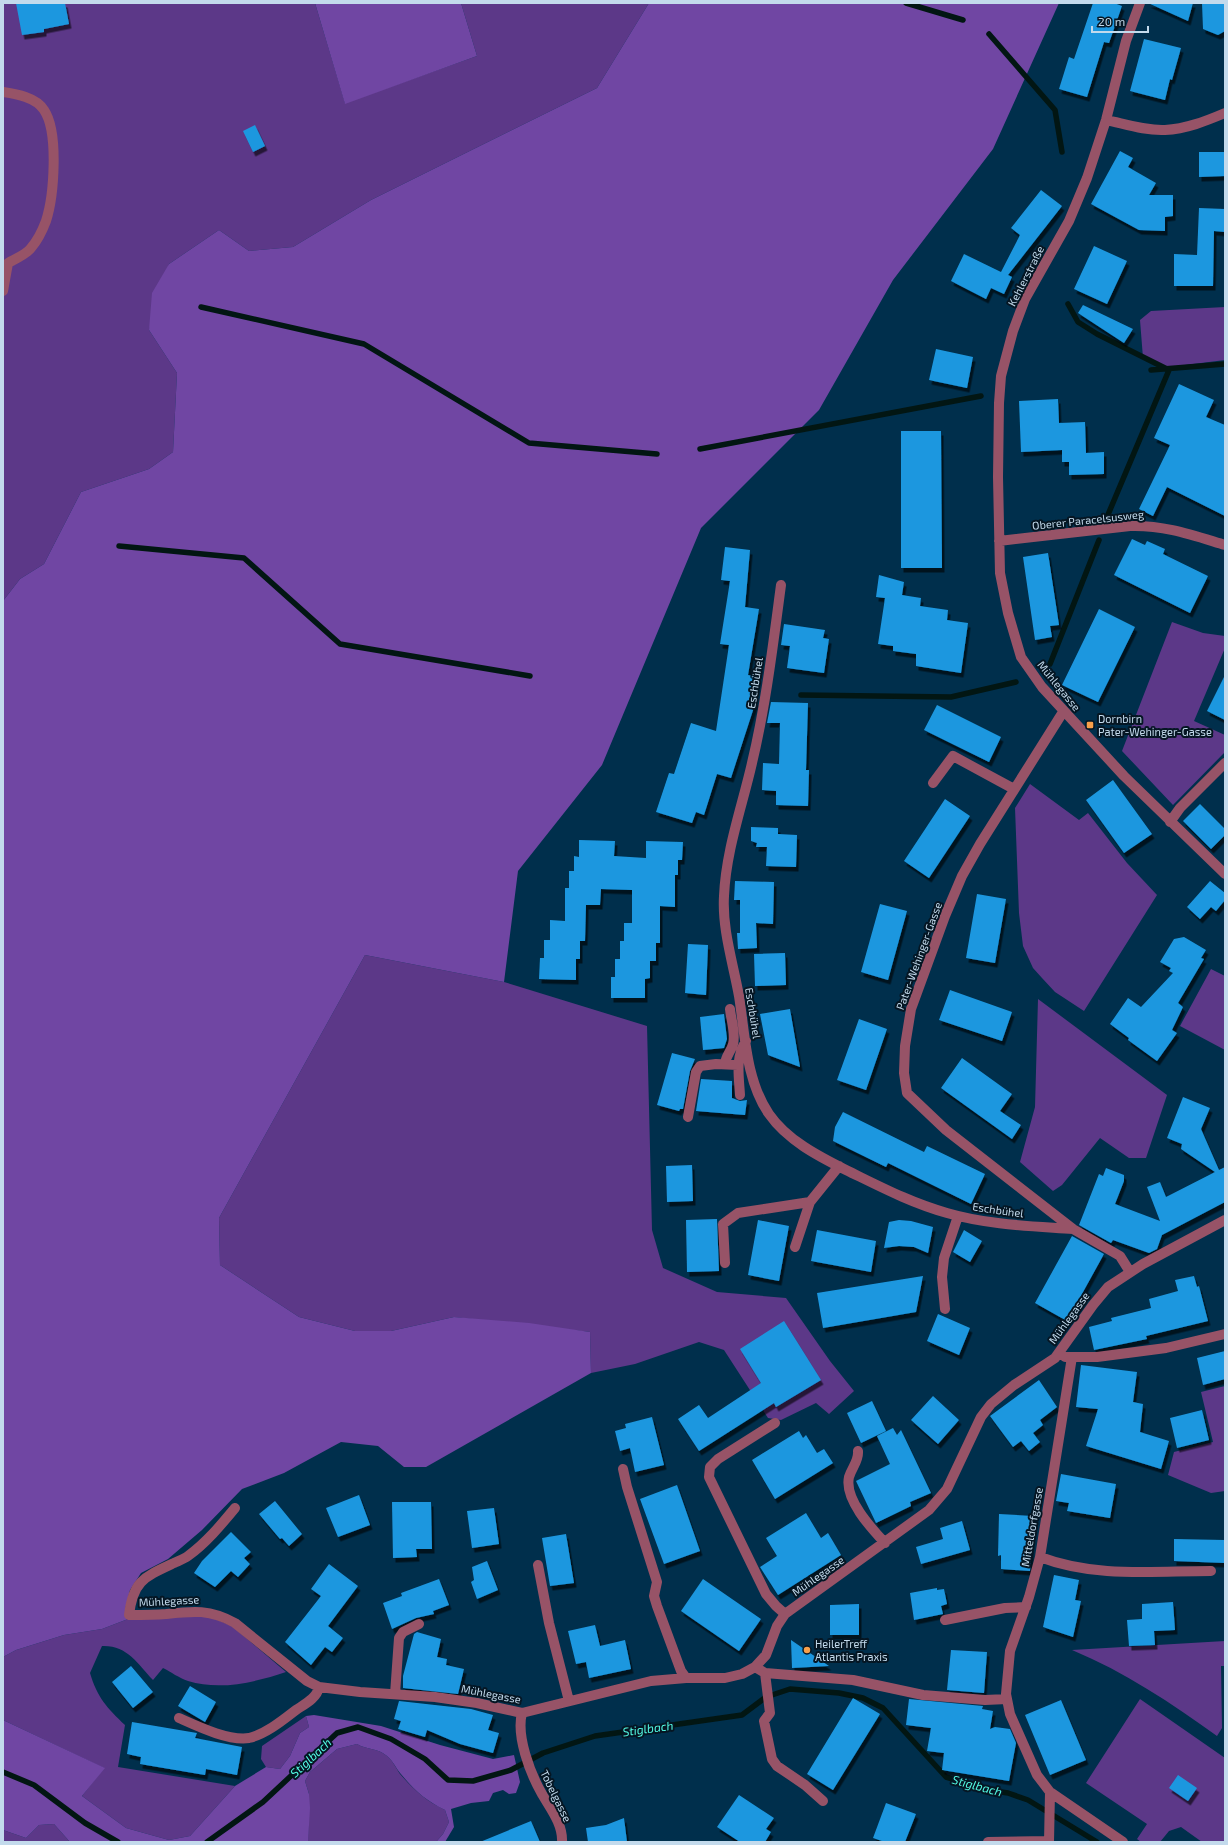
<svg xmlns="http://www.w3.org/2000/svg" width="1228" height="1845" viewBox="0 0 1228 1845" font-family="'Exo 2',sans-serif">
<defs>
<filter id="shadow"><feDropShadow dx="2.5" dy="4.5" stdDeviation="0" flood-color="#0009"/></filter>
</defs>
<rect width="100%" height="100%" fill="#002f4c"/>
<!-- green -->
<path fill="#5c3888" d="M 3,3 L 315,3 L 345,103 L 477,56 L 461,3 L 649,3 L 597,88 L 371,200 L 293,247 L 249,251 L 219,230 L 169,264 L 149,330 L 177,373 L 173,452 L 149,469 L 81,492 L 44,564 L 20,579 L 3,601 Z
M 1225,307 L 1225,360 L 1177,366 L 1162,366 L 1143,358 L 1140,320 L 1151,311 Z
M 1172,622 L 1203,633 L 1225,636 L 1225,648 L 1194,721 L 1225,735 L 1225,752 L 1173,805 L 1122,751 Z
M 1030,784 L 1079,820 L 1088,813 L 1127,863 L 1157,895 L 1084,1011 L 1055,992 L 1042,978 L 1033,968 L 1023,946 L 1019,913 L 1015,808 Z
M 365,955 L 504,982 L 647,1026 L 652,1230 L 663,1268 L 717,1292 L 786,1298 L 830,1361 L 854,1391 L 829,1414 L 816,1403 L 781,1420 L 768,1418 L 724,1350 L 699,1342 L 635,1364 L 591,1373 L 590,1332 L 454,1317 L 391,1331 L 355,1331 L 299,1317 L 220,1265 L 219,1218 Z
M 1211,969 L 1225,976 L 1225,1050 L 1180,1026 Z
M 1038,999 L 1167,1095 L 1146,1158 L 1129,1158 L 1100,1138 L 1062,1185 L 1053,1191 L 1020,1162 L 1035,1107 Z
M 1225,1386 L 1225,1491 L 1211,1493 L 1168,1475 L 1174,1452 L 1213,1442 L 1201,1392 Z
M 208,1616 L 232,1626 L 286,1672 C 256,1682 220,1691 188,1681 C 179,1678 171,1672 163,1668 L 153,1680 C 137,1663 127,1645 102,1646 L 90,1673 C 97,1697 107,1708 125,1725 L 118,1767 L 235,1786 L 190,1836 L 169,1840 L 126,1828 L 82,1796 L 104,1768 L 3,1720 L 3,1657 L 16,1650 L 64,1635 L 102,1629 L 128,1619 Z
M 1225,1641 L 1225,1666 L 1221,1666 L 1222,1728 L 1217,1736 C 1171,1703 1125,1672 1072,1650 Z
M 1140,1699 L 1225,1758 L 1225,1842 L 1202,1842 L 1181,1827 L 1169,1831 L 1160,1842 L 1141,1842 L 1137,1839 L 1147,1824 L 1086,1783 Z
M 306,1716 L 309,1727 L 300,1733 L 290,1756 L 280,1769 L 266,1767 L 261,1759 L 262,1746 Z
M 357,1744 C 367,1750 378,1748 387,1756 C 393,1761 396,1768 400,1774 C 415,1791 425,1800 445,1810 L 449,1822 L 443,1834 L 436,1842 L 308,1842 L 309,1794 L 305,1781 L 310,1772 L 337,1749 Z
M 54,1824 L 70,1842 L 3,1842 L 3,1830 L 26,1838 L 39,1825 Z"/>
<!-- forest -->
<path fill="#7046a3" d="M 315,3 L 461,3 L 477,56 L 345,104 Z
M 649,3 L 1059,3 L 993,149 L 893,280 L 819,410 L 701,528 L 602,765 L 518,871 L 504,982 L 365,955 L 219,1218 L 220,1265 L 299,1317 L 355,1331 L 391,1331 L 454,1317 L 529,1323 L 590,1332 L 591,1373 L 426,1467 L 404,1467 L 378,1446 L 341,1442 L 284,1473 L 242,1489 L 202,1530 L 168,1559 L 141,1573 L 130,1590 L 125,1610 L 128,1619 L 102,1629 L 64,1635 L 16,1650 L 3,1657 L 3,601 L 20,579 L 44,564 L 81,492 L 149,469 L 173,452 L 177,373 L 149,330 L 152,293 L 169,264 L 219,230 L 249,251 L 293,247 L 371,200 L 597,88 Z
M 314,1715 L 381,1726 L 440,1745 L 493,1759 L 514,1755 L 520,1782 L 516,1793 L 509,1794 L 503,1790 L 493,1793 L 489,1801 L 471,1803 L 451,1809 L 454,1827 L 445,1842 L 436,1842 L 443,1834 L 449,1822 L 445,1810 C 425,1800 415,1791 400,1773 C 396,1768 393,1761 387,1756 C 378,1748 367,1750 357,1744 L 337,1749 L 310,1772 L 305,1781 L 309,1794 L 310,1808 L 308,1842 L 70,1842 L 54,1824 L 39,1825 L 26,1838 L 3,1830 L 3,1720 L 105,1768 L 82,1796 L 126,1828 L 169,1840 L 190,1836 L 235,1786 L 266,1767 L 280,1769 L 290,1756 L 300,1733 L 309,1727 L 306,1716 Z"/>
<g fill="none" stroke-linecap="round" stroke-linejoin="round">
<!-- stream -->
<path stroke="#021613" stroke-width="5.5" d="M 906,3 L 963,20
M 989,34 L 1055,110 L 1062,152
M 1068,304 L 1078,322 L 1097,334 L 1169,370 L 1107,517
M 201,307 L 364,344 L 529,443 L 657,454
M 1151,370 L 1225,364
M 700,449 L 981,396
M 119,546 L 244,558 L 340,644 L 530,676
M 1050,664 L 1099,540
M 801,695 L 951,697 L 1016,682
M 3,1772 L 34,1785 L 85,1823 L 118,1842
M 207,1842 L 263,1802 L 337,1733 L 358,1727 L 391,1739 L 425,1759 L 448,1780 L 473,1781 L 511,1770 L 543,1753 L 595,1736 L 742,1715 L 766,1697 L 790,1689 L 839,1693 L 863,1698 L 883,1708 L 946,1777 L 988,1790 L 1008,1793 L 1028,1800 L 1097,1842"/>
</g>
<!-- building -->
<path fill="#1d97df" filter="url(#shadow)" d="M 16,3 L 65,3 L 69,24 L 44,29 L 44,32 L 22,35 Z
M 1093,3 L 1114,3 L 1122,6 L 1109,43 L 1104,42 L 1087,97 L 1059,89 L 1069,57 L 1074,59 Z
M 1148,3 L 1193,3 L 1188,21 Z
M 1202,3 L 1225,3 L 1225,31 L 1218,35 L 1203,29 Z
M 1144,39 L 1181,48 L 1172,80 L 1170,79 L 1165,100 L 1130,91 Z
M 255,125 L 265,146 L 253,152 L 243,131 Z
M 1120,151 L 1133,158 L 1128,167 L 1156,183 L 1149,195 L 1173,195 L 1173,216 L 1165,217 L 1165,231 L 1139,230 L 1091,204 Z
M 1199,152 L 1225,152 L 1225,176 L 1199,177 Z
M 1041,190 L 1062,206 L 1008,275 L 1012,277 L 1004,294 L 991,288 L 986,299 L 951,281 L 964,254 L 1001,272 L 1020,235 L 1011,228 Z
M 1199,208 L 1225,209 L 1225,232 L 1214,231 L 1213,286 L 1174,286 L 1174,254 L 1197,255 Z
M 1094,246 L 1127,261 L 1107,304 L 1074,289 Z
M 1083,305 L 1133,329 L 1124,343 L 1078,313 Z
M 936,349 L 973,357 L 967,388 L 929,380 Z
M 1179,384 L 1214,400 L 1206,417 L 1225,425 L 1225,516 L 1167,487 L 1153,516 L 1139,509 L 1170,445 L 1154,438 Z
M 1058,399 L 1059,423 L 1085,422 L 1086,453 L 1104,452 L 1104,474 L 1069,475 L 1069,462 L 1062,462 L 1062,450 L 1021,452 L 1019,401 Z
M 901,431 L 941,431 L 942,568 L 901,568 Z
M 1132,539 L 1145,545 L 1147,541 L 1165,549 L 1163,554 L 1208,576 L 1190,613 L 1114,575 Z
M 725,547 L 750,550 L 745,607 L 759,609 L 748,675 L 757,677 L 753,701 L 756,701 L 731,778 L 717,774 L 704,815 L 696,812 L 692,823 L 656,812 L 669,773 L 674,774 L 691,723 L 716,731 L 729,645 L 720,644 L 730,581 L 721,580 Z
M 1048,553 L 1059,625 L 1050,626 L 1052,637 L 1035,640 L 1023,557 Z
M 879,575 L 904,582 L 902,595 L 921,598 L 920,606 L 948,610 L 947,620 L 968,623 L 961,673 L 916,666 L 916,654 L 893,651 L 893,646 L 878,644 L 885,598 L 876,597 Z
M 1099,609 L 1135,627 L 1098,702 L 1062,685 Z
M 784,624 L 825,630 L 823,638 L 829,639 L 824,673 L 787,668 L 790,646 L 781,645 Z
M 1225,675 L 1225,720 L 1207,711 Z
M 771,702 L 808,703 L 806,770 L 809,770 L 808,806 L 776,805 L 776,791 L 762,790 L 763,763 L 779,764 L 780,723 L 767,723 Z
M 937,705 L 1001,737 L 989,762 L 924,730 Z
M 1113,780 L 1152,834 L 1124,853 L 1086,800 Z
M 945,799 L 970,816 L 929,878 L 904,861 Z
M 1200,804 L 1225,829 L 1225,835 L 1211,849 L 1183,821 Z
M 751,827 L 778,828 L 778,834 L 797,835 L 796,867 L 766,866 L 767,847 L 756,847 L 757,843 L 751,841 Z
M 579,840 L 615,841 L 614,856 L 646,858 L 646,841 L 683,842 L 682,860 L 678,860 L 678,875 L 675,875 L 675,907 L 660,906 L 660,943 L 656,943 L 656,961 L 650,961 L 650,978 L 645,979 L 645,998 L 611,998 L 611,977 L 615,977 L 615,959 L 620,959 L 620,941 L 624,941 L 624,923 L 632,923 L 632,890 L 601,889 L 600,905 L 586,905 L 585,941 L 580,941 L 580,959 L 576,959 L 576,980 L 539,979 L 540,958 L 544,958 L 544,940 L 550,940 L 550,920 L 565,921 L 565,888 L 569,888 L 569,871 L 574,871 L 574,856 L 579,857 Z
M 735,881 L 774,882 L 773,924 L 756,923 L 757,948 L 738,949 L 737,933 L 740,933 L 740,900 L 734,900 Z
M 1210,881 L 1225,893 L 1225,900 L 1216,911 L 1211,907 L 1200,919 L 1187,907 Z
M 977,894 L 1006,899 L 995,963 L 966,958 Z
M 880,904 L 907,911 L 888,980 L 861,972 Z
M 1184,937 L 1206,950 L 1201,958 L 1204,959 L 1178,1003 L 1183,1007 L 1172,1030 L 1177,1033 L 1157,1061 L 1128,1040 L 1129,1038 L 1110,1024 L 1128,998 L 1141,1007 L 1173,973 L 1169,971 L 1171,968 L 1160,962 L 1174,939 Z
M 688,944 L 708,945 L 706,995 L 685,993 Z
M 785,953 L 786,985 L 755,986 L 754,954 Z
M 950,990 L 1012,1012 L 1002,1041 L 939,1020 Z
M 790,1009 L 800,1067 L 768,1055 L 760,1014 Z
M 724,1014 L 727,1039 L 724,1048 L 703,1050 L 700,1017 Z
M 859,1019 L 887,1029 L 866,1090 L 837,1080 Z
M 672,1053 L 695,1059 L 690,1071 L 683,1109 L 680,1109 L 679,1111 L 657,1105 Z
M 962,1058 L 1012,1094 L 1000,1111 L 1021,1125 L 1012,1139 L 941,1088 Z
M 701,1079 L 732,1081 L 732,1098 L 740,1101 L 747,1100 L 745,1115 L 696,1111 Z
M 1183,1097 L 1210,1108 L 1201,1129 L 1219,1170 L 1225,1167 L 1225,1202 L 1162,1235 L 1157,1249 L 1149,1253 L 1113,1240 L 1111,1243 L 1079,1225 L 1099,1174 L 1103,1176 L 1106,1168 L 1124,1175 L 1124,1181 L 1115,1204 L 1160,1221 L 1147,1187 L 1160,1182 L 1166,1197 L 1215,1172 L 1181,1149 L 1182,1144 L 1167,1138 Z
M 843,1112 L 924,1152 L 927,1146 L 985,1174 L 971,1204 L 888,1163 L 886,1167 L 833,1141 L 835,1127 Z
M 692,1165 L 693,1201 L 667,1202 L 666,1166 Z
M 717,1219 L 719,1271 L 687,1272 L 686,1220 Z
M 758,1220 L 789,1226 L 779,1281 L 748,1275 Z
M 899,1220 L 911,1221 L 933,1227 L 928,1253 L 914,1247 L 899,1246 L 884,1248 L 889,1222 Z
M 817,1230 L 876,1241 L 871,1272 L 811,1261 Z
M 964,1230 L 982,1241 L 970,1262 L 953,1252 Z
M 1072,1236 L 1104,1254 L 1067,1321 L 1035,1303 Z
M 923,1276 L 916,1312 L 823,1328 L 817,1293 Z
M 1194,1276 L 1197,1287 L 1199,1286 L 1208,1321 L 1146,1336 L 1147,1339 L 1094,1350 L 1089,1327 L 1112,1321 L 1111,1318 L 1151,1308 L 1149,1299 L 1178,1291 L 1175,1280 Z
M 938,1314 L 970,1328 L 959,1355 L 927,1341 Z
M 784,1321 L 821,1380 L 776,1407 L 774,1403 L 699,1451 L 678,1419 L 699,1405 L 708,1418 L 761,1383 L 740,1349 Z
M 1225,1351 L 1225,1379 L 1203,1385 L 1197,1358 Z
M 1081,1365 L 1137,1372 L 1133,1402 L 1143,1404 L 1140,1432 L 1169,1441 L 1161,1469 L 1086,1446 L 1098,1409 L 1076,1407 Z
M 1039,1380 L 1057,1407 L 1040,1420 L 1043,1425 L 1033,1433 L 1040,1442 L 1029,1451 L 1021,1441 L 1013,1447 L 990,1416 Z
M 933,1396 L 959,1420 L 938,1444 L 911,1420 Z
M 872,1401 L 886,1431 L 861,1443 L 847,1413 Z
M 1202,1410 L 1209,1440 L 1177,1448 L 1170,1418 Z
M 652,1417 L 664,1465 L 635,1472 L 630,1448 L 620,1451 L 615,1431 L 626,1428 L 625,1424 Z
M 893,1428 L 897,1435 L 901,1430 L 931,1493 L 910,1502 L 911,1506 L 876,1523 L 856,1481 L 890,1464 L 877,1436 Z
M 799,1431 L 803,1438 L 806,1435 L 817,1453 L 824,1449 L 833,1463 L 775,1499 L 752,1460 Z
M 1061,1474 L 1116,1484 L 1110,1518 L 1067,1511 L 1069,1503 L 1056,1501 Z
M 677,1485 L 700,1551 L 664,1564 L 640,1499 Z
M 359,1495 L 370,1525 L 338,1537 L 326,1508 Z
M 275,1501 L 302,1534 L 289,1546 L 282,1538 L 280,1539 L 259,1514 Z
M 392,1502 L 431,1502 L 432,1549 L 416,1549 L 417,1557 L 393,1558 Z
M 494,1508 L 499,1544 L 472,1548 L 467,1511 Z
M 806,1513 L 821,1538 L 828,1533 L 841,1555 L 778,1595 L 760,1567 L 777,1556 L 766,1538 Z
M 999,1514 L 1033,1516 L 1030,1571 L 1001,1569 L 1001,1555 L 998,1556 Z
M 962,1521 L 970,1550 L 921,1564 L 916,1547 L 943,1539 L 940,1528 Z
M 231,1532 L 251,1552 L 244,1558 L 250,1564 L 238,1577 L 231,1571 L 215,1587 L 194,1573 L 202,1561 Z
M 566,1534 L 574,1583 L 550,1586 L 542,1538 Z
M 1174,1539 L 1225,1540 L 1225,1563 L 1174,1561 Z
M 487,1561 L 498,1590 L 477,1599 L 471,1582 L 474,1580 L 472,1567 Z
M 329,1564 L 358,1586 L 328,1626 L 343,1638 L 332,1652 L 325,1647 L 311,1665 L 285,1642 L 321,1596 L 311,1589 Z
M 1054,1575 L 1079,1580 L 1075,1600 L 1081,1601 L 1073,1637 L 1043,1627 Z
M 439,1579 L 449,1605 L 433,1611 L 434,1614 L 416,1618 L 392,1629 L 383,1603 L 402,1596 L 401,1593 Z
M 703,1579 L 761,1619 L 739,1651 L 681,1611 Z
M 937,1588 L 937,1590 L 944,1589 L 947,1604 L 941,1606 L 943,1614 L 914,1620 L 910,1593 Z
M 1173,1602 L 1175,1630 L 1154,1631 L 1155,1645 L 1129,1646 L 1127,1620 L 1142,1619 L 1142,1604 Z
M 859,1604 L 859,1635 L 830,1635 L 830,1605 Z
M 595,1625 L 600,1646 L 625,1640 L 631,1669 L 589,1678 L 586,1662 L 576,1664 L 568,1631 Z
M 417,1632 L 441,1639 L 437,1657 L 447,1659 L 446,1665 L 464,1669 L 458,1694 L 403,1688 L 403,1676 L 414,1634 Z
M 791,1640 L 829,1666 L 792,1668 Z
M 951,1650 L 987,1652 L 984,1693 L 947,1690 Z
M 131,1666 L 153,1692 L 133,1708 L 112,1682 Z
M 190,1686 L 216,1702 L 205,1722 L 178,1706 Z
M 853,1698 L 880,1714 L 833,1790 L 807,1774 Z
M 909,1699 L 983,1706 L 982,1709 L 993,1711 L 990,1729 L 995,1727 L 1010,1729 L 1016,1743 L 1009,1781 L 942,1770 L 944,1753 L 927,1751 L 931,1728 L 906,1725 Z
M 1061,1700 L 1086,1760 L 1050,1775 L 1025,1715 Z
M 399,1701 L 471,1709 L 493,1715 L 488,1730 L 499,1733 L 493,1753 L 460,1744 L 427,1730 L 425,1737 L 398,1729 L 401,1721 L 394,1719 Z
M 132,1722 L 197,1733 L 195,1738 L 242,1747 L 237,1775 L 206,1769 L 205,1775 L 140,1764 L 141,1757 L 127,1754 Z
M 1178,1775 L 1197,1788 L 1188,1801 L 1169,1788 Z
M 739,1795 L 774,1818 L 766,1829 L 771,1832 L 765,1842 L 740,1842 L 717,1827 Z
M 886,1803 L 916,1814 L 905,1842 L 885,1842 L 873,1838 Z
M 624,1818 L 627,1842 L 588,1842 L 586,1828 L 606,1825 Z
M 531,1821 L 540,1842 L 480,1842 Z"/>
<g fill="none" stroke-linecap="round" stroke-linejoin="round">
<!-- minor -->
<path stroke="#975367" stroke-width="10" d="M 1140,3 L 1126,41 L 1106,120 L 1087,178 L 1069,221 L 1025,299 L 1013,331 L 1001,376 L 999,403 L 998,477 L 1000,573 L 1008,613 L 1021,657 L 1042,687 L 1124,776 L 1225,874
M 3,92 C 16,94 36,97 44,110 C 59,132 54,196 46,221 C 43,229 37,241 31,248 C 27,254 15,259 8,263
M 1106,120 C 1125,124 1145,131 1165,130 C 1186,129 1206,121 1225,113
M 3,291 L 8,263
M 999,541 L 1130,526 C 1165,525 1192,535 1225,545
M 781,585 C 773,645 766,704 752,763 C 742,807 726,850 724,896 C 722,929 733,963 739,996 C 745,1034 746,1081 769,1114 C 787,1140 818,1156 846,1170 C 879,1186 911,1203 947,1213 C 988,1225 1031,1226 1073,1229
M 1063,712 L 980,844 L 962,876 L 945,916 L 911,1009 L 905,1046 L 904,1073 L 907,1093 L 946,1130 L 1073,1229 L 1120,1256 L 1130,1272
M 933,783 L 953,756 L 1014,789
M 1170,822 L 1180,808 L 1225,763
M 725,1064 C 726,1055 731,1052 733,1044 C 736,1034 731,1020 730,1009
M 740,1095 C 739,1077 735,1057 746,1041
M 688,1117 L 696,1072 L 700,1066 L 716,1064 L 738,1065
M 795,1247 L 810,1202 L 839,1166
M 725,1263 L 723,1224 L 738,1213 L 810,1202
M 945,1309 L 942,1277 L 944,1258 L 958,1216
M 1065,1357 L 1097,1357 L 1166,1348 L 1225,1334
M 1072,1357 L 1040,1557 L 1029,1597 L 1010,1651 L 1006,1694 L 1010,1714 L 1037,1775 L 1050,1792 L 1123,1842
M 775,1423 L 718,1459 L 710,1467 L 709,1477 L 766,1594 L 776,1606 L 785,1614
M 858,1451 C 859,1461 852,1467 849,1477 C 844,1499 871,1528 885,1543
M 623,1469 L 627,1487 L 657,1582 L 654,1596 L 657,1606 L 681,1671 L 686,1678
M 235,1508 C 221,1525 206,1543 188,1556 C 184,1559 178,1561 174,1563 C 144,1577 133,1581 129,1615 C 141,1615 154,1615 166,1614 C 193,1611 210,1609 235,1623 L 307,1681 L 319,1687 L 360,1692 L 435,1697 L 477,1703 L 522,1713 L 651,1681 L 686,1678 L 725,1678 L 742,1674 L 755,1667 L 766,1655 L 777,1626 L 785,1614 L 929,1510 L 947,1489 L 981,1417 L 991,1404 L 1014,1385 L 1055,1358 L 1093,1305 L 1108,1287 L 1143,1264 L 1225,1220
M 1040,1557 C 1095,1578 1153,1571 1211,1571
M 538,1565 L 549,1623 L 569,1701
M 945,1620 L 1005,1608 L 1026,1607
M 755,1667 L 765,1673 L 853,1680 L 923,1695 L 985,1700 L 1007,1699
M 765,1673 L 770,1713 L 764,1721 L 772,1759 L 777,1766 L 805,1785 L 823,1801
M 395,1694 L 399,1638 L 403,1632 L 419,1624
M 522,1713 C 516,1736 530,1773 542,1794 C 550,1808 563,1824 562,1842
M 179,1718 C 197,1726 228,1741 249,1738 C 266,1734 283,1720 296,1710 C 305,1704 317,1698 319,1687
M 988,1842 L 1049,1841
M 1049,1842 L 1050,1792"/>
</g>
<!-- markers -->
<g fill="#f8a04b" stroke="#051623" stroke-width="1.5">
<rect x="1086" y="721" width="8" height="8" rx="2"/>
<circle cx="807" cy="1650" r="4"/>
</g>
<g text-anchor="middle" stroke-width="4" stroke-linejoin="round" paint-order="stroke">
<!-- street labels -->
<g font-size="11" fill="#c3daec" stroke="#051623">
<text transform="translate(1026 276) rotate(-63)" y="4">Kehlerstraße</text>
<text transform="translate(1088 520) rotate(-6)" y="4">Oberer Paracelsusweg</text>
<text transform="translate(755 683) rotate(-81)" y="4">Eschbühel</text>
<text transform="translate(1059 686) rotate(51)" y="4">Mühlegasse</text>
<text transform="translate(919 956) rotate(-70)" y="4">Pater-Wehinger-Gasse</text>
<text transform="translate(753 1013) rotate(81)" y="4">Eschbühel</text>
<text transform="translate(998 1210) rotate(8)" y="4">Eschbühel</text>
<text transform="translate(1069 1318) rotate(-54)" y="4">Mühlegasse</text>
<text transform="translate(1032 1527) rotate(-80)" y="4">Mitteldorfgasse</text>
<text transform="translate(818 1576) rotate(-35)" y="4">Mühlegasse</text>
<text transform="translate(169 1601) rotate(-3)" y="4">Mühlegasse</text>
<text transform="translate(491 1694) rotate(11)" y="4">Mühlegasse</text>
<text transform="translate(556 1796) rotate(64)" y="4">Tobelgasse</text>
</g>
<!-- poi labels -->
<g font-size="11" fill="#c3daec" stroke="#051623" text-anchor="start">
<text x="1098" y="723">Dornbirn<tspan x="1098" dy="13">Pater-Wehinger-Gasse</tspan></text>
<text x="815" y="1648">HeilerTreff<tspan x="815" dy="13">Atlantis Praxis</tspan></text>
</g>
<!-- water labels -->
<g font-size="12" font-style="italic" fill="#53fbe4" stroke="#051623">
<text transform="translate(648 1729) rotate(-8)" y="4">Stiglbach</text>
<text transform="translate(311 1758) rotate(-43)" y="4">Stiglbach</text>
<text transform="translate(977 1786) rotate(15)" y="4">Stiglbach</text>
</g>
</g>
<!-- border -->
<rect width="1228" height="1845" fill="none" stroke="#c3daec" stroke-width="8"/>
<!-- scale -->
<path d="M1092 26v6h56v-6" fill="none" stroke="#c3daec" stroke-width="2"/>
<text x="1098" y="26" font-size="12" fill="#c3daec" stroke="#051623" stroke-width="3" paint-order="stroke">20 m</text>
</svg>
